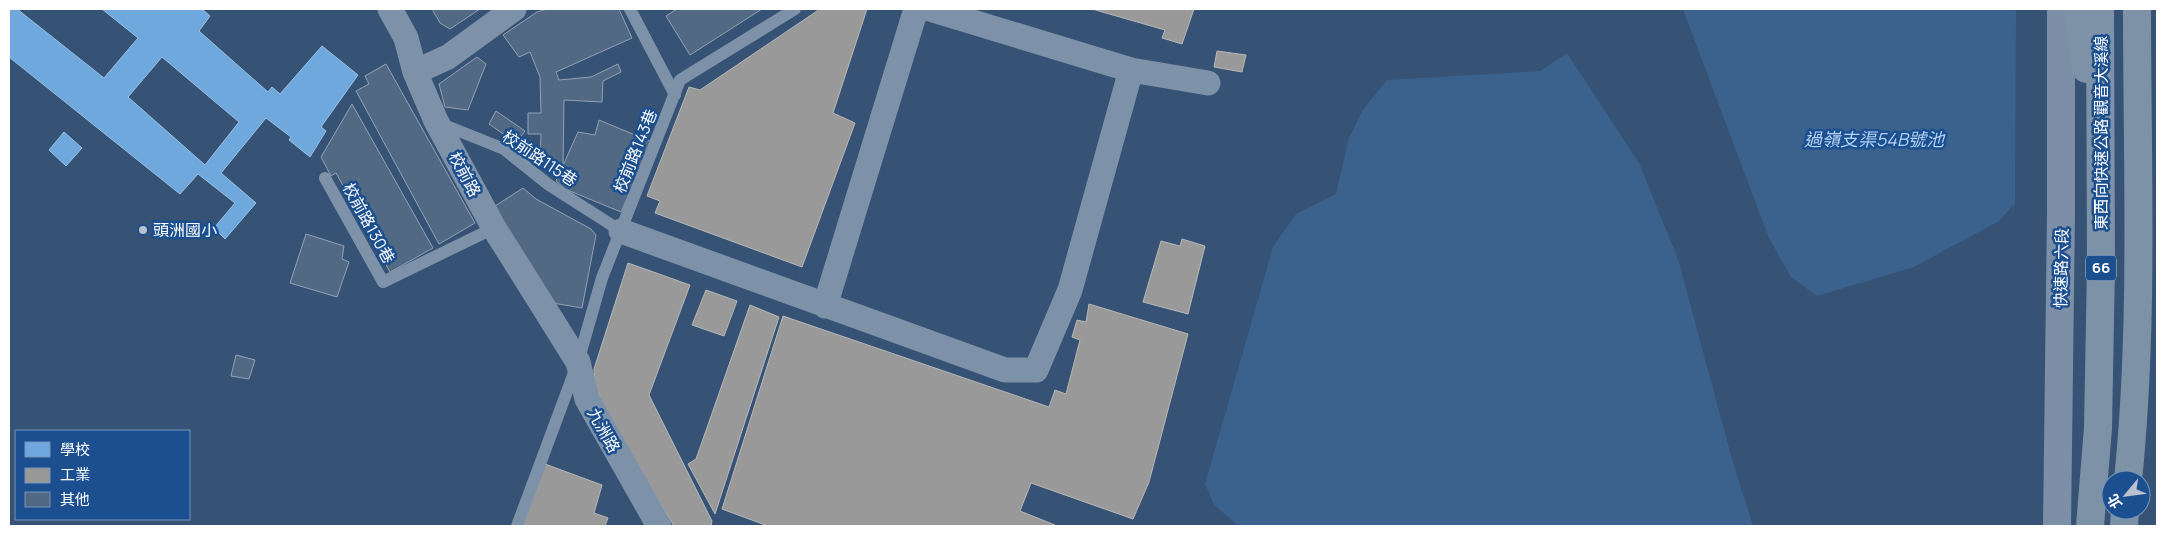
<svg xmlns="http://www.w3.org/2000/svg" width="2166" height="535" viewBox="0 0 2166 535" font-family="Manrope,'Noto Sans TC',sans-serif">
<rect width="100%" height="100%" fill="#365274"/>
<!-- water -->
<path fill="#3b618d" d="M 1683,9 L 2016,9 L 2015,203 L 1999,221 L 1914,267 L 1817,296 L 1791,277 L 1769,238 Z
M 1567,53 L 1639,163 L 1678,259 L 1732,459 L 1753,526 L 1239,526 L 1214,505 L 1205,484 L 1273,247 L 1296,214 L 1336,194 L 1348,141 L 1362,111 L 1387,80 L 1540,71 Z"/>
<!-- schools -->
<path fill="#6fa8dc" stroke="#9ac2e6" fill-rule="evenodd" d="M 9,9 L 17,9 L 104,78 L 138,38 L 102,9 L 202,9 L 210,16 L 199,31 L 268,92 L 272,87 L 280,94 L 322,46 L 358,75 L 321,127 L 326,131 L 310,157 L 289,140 L 291,137 L 266,118 L 221,173 L 256,203 L 225,239 L 214,228 L 235,203 L 198,174 L 180,194 L 9,57 ZM 162,57 L 239,122 L 205,165 L 128,97 Z
M 64,132 L 82,148 L 66,166 L 49,150 Z"/>
<!-- industry -->
<path fill="#999" stroke="#b8b8b8" d="M 820,9 L 867,9 L 833,113 L 855,123 L 802,267 L 655,213 L 660,201 L 647,196 L 689,87 L 700,90 Z
M 1092,9 L 1194,9 L 1182,44 L 1162,38 L 1165,30 Z
M 1217,51 L 1246,55 L 1242,72 L 1214,67 Z
M 1182,239 L 1205,246 L 1188,314 L 1143,302 L 1161,241 L 1180,246 Z
M 628,263 L 690,285 L 649,395 L 712,521 L 711,526 L 674,526 L 618,434 L 595,387 L 594,369 Z
M 706,290 L 737,301 L 724,336 L 692,325 Z
M 1089,304 L 1188,334 L 1149,482 L 1133,519 L 1031,483 L 1020,511 L 1055,525 L 1054,526 L 768,526 L 722,509 L 783,316 L 1049,407 L 1055,390 L 1066,394 L 1080,340 L 1072,337 L 1077,320 L 1086,322 Z
M 750,305 L 779,317 L 715,514 L 688,464 L 696,459 Z
M 545,464 L 602,485 L 594,513 L 608,518 L 605,526 L 523,526 Z"/>
<!-- building -->
<path fill="#526984" stroke="#92a2b6" d="M 432,9 L 480,9 L 450,29 L 440,23 Z
M 547,9 L 619,9 L 632,38 L 556,72 L 559,80 L 591,77 L 618,64 L 621,72 L 603,81 L 602,102 L 564,100 L 563,166 L 540,165 L 541,134 L 528,134 L 528,113 L 541,113 L 540,77 L 530,52 L 519,57 L 503,35 L 537,12 Z
M 677,9 L 762,9 L 690,55 L 666,16 Z
M 477,57 L 486,64 L 468,110 L 445,107 L 439,84 Z
M 386,64 L 475,223 L 439,244 L 356,91 L 369,84 L 365,76 Z
M 352,104 L 433,248 L 390,272 L 336,173 L 331,176 L 321,157 Z
M 496,111 L 525,131 L 516,143 L 489,124 Z
M 599,120 L 652,142 L 621,212 L 565,189 L 556,181 L 578,132 L 595,135 Z
M 523,188 L 536,199 L 591,229 L 596,235 L 582,308 L 553,303 L 492,208 Z
M 306,234 L 344,246 L 342,259 L 349,262 L 337,297 L 290,283 Z
M 236,355 L 255,360 L 249,379 L 231,376 Z"/>
<g fill="none" stroke-linecap="round" stroke-linejoin="round">
<!-- lane -->
<path stroke="#7d92a8" stroke-width="12" d="M 630,9 L 675,95
M 439,123 L 504,149 L 549,185 L 621,231
M 325,178 L 383,282 L 494,228
M 517,526 L 578,362 L 602,278 L 680,80 L 795,9"/>
<!-- street -->
<path stroke="#7d92a8" stroke-width="25" d="M 390,9 L 406,38 L 415,72 L 436,121 L 494,228 L 578,362 L 587,399 L 659,526
M 930,9 L 1131,70 L 1208,83
M 415,72 L 448,57 L 514,9
M 621,231 L 1005,370 L 1036,370 L 1070,290 L 1131,70
M 825,306 L 916,9"/>
<!-- primary -->
<path stroke="#7d8ea7" stroke-width="28" d="M 2057,526 L 2061,211 L 2061,9"/>
<!-- highway -->
<path stroke="#7e92a7" stroke-width="28" d="M 2078,9 L 2086,69
M 2128,480 C 2144,324 2137,165 2137,9
M 2090,526 L 2098,428 L 2101,266 L 2100,9
M 2124,526 L 2125,510"/>
</g>
<!-- markers -->
<circle fill="#b9c2ce" stroke="#1b4f8f" stroke-width="2" cx="143" cy="230" r="5"/>
<g text-anchor="middle" stroke-width="5" stroke-linejoin="round" paint-order="stroke">
<!-- shield labels -->
<rect fill="#1b4f8f" stroke="#bbcadd" stroke-width="1" x="2086" y="255.5" width="30" height="25" rx="4"/>
<g font-size="15" font-weight="bold" fill="#fff">
<text x="2101" y="273">66</text>
</g>
<!-- street labels -->
<g font-size="16" fill="#fff" stroke="#1b4f8f">
<text transform="translate(2101 133) rotate(-90)" y="6">東西向快速公路 觀音大溪線</text>
<text transform="translate(635 151) rotate(-68)" y="6">校前路143巷</text>
<text transform="translate(540 158) rotate(34)" y="6">校前路115巷</text>
<text transform="translate(465 174) rotate(62)" y="6">校前路</text>
<text transform="translate(369 223) rotate(61)" y="6">校前路130巷</text>
<text transform="translate(2061 268) rotate(-89)" y="6">快速路六段</text>
<text transform="translate(604 430) rotate(61)" y="6">九洲路</text>
</g>
<!-- poi labels -->
<g font-size="16" fill="#fff" stroke="#1b4f8f" text-anchor="start">
<text x="153" y="236">頭洲國小</text>
</g>
<!-- water labels -->
<g font-size="18" font-style="italic" fill="#b5d3f5" stroke="#1b4f8f">
<text x="1874" y="146">過嶺支渠54B號池</text>
</g>
</g>
<!-- border -->
<rect width="2166" height="535" fill="none" stroke="#ffffff" stroke-width="20"/>
<!-- legend -->
<rect x="15" y="430" width="175" height="90" fill="#1b4f8f" stroke="#7695bc"/>
<rect x="25" y="442" width="25" height="15" fill="#6fa8dc" stroke="#7695bc"/>
<text x="60" y="455" font-size="15" fill="#ffffff">學校</text>
<rect x="25" y="468" width="25" height="15" fill="#999999" stroke="#7695bc"/>
<text x="60" y="480" font-size="15" fill="#ffffff">工業</text>
<rect x="25" y="492" width="25" height="15" fill="#526984" stroke="#7695bc"/>
<text x="60" y="505" font-size="15" fill="#ffffff">其他</text>
<!-- north arrow -->
<g transform="translate(2126 495) rotate(241)"><circle r="24" fill="#1b4f8f" stroke="#7695bc"/>
<path d="M0-4L9 19L0 12L-9 19Z" fill="#b9c2ce"/>
<text y="-8" font-size="14" font-weight="bold" text-anchor="middle" fill="#ffffff">北</text>
</g>
</svg>
